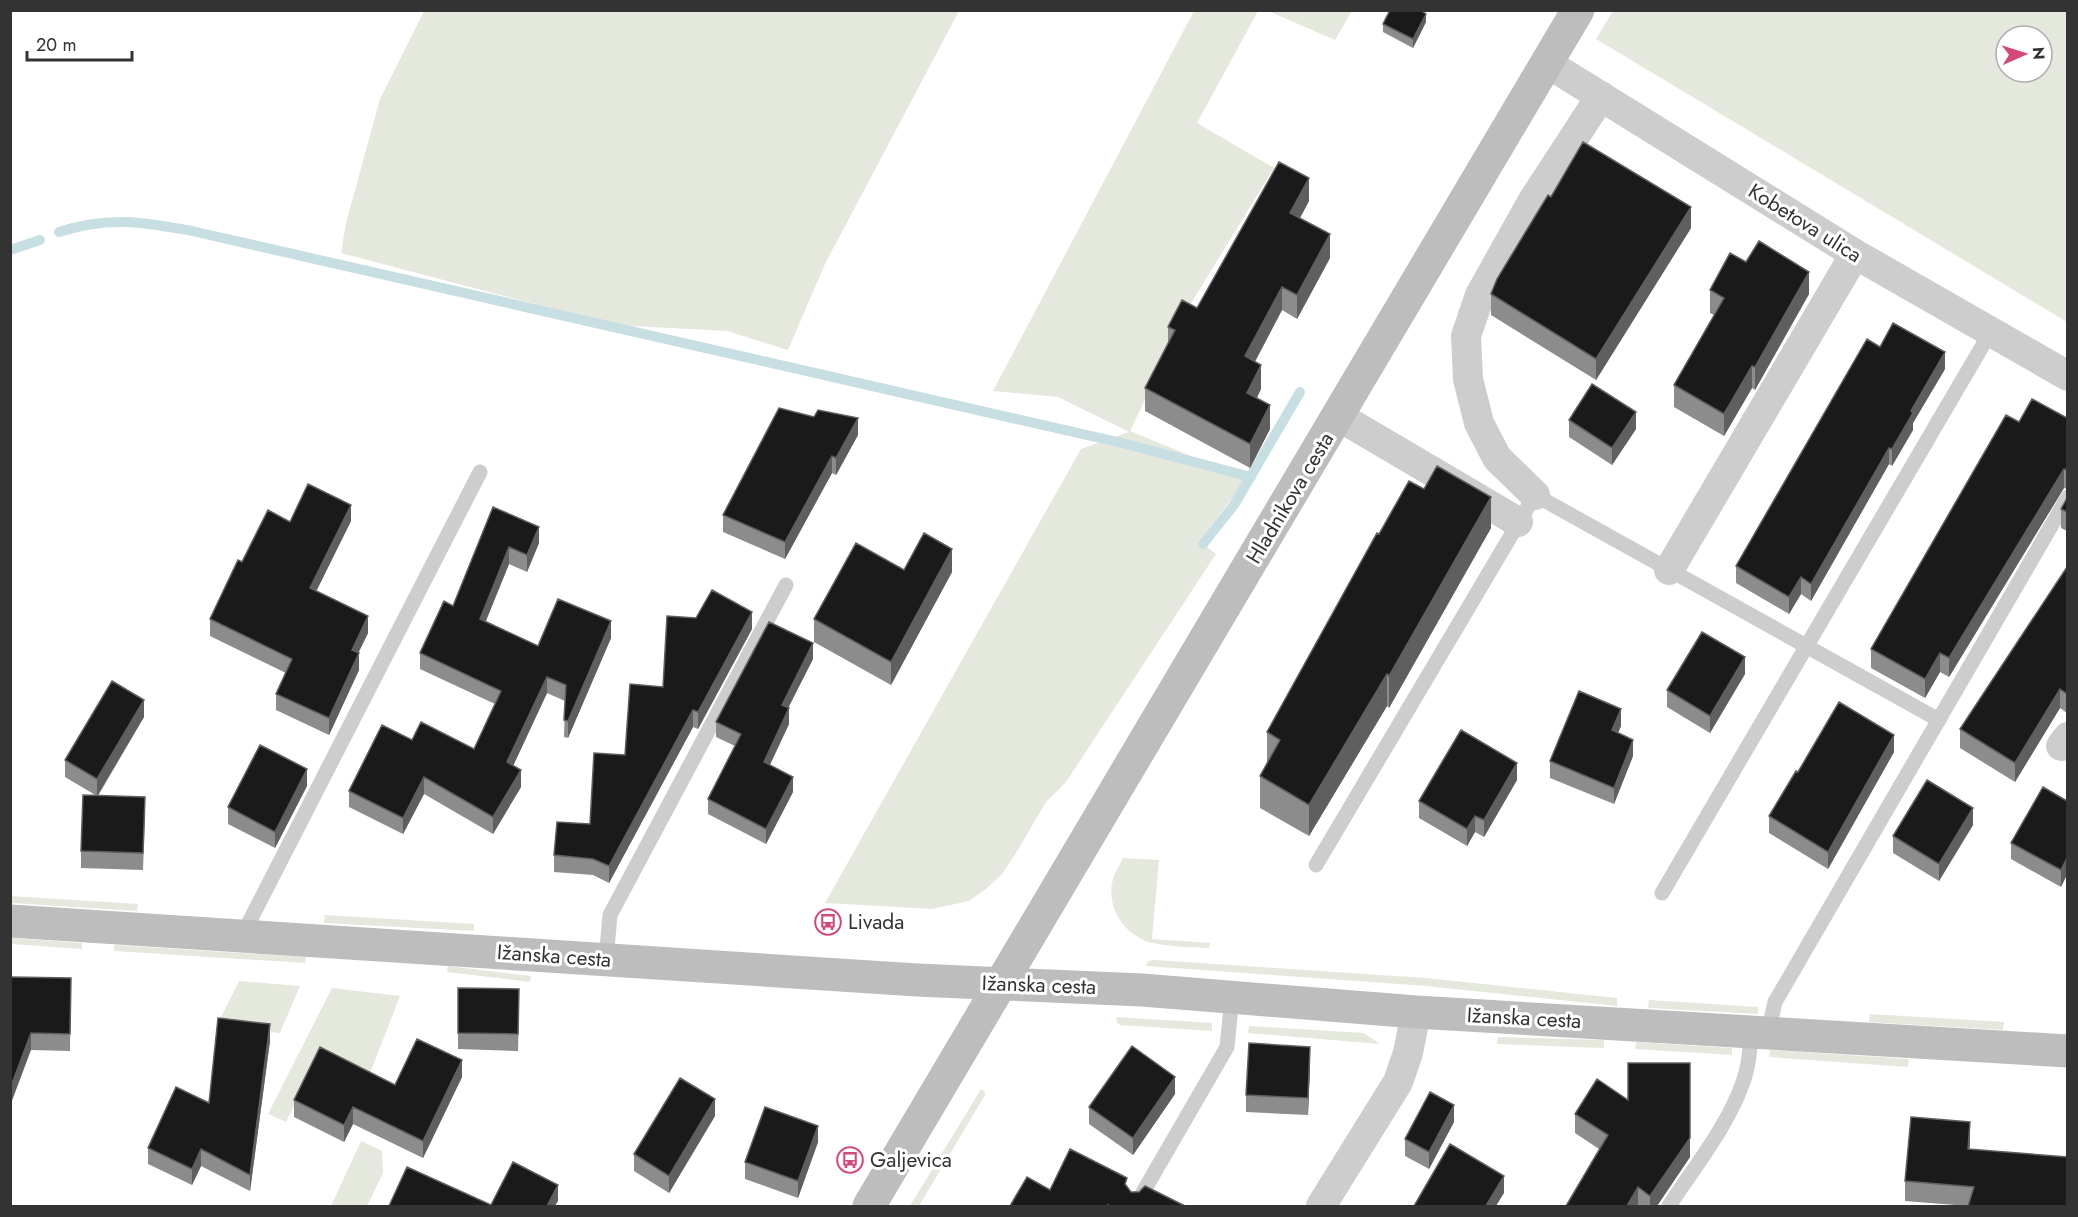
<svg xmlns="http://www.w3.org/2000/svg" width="2078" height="1217" viewBox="0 0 2078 1217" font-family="Jost,sans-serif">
<rect width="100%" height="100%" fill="#fff"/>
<!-- green -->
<path fill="#e5e8dd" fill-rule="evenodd" d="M 424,11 L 424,10 L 959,11 L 825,264 L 788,350 L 727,331 L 615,325 L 341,253 L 346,223 L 380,99 Z
M 1194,11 L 1258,11 L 1197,123 L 1274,168 L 1193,300 L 1130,431 L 1247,479 L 1199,541 L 1216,554 L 1066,782 L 1046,802 L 1016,853 L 1002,874 L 986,889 L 969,901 L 932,909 L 825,903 L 1081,449 L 1129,432 L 1058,397 L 993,391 Z
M 1268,11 L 1352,11 L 1335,40 Z
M 1613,11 L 2067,11 L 2067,322 L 1596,39 ZM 2006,36 L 2042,36 L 2042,72 L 2006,72 Z
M 1123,858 L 1159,860 L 1152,939 L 1210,943 L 1209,948 C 1191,947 1171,947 1153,943 C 1126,937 1105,908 1113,879 C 1115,872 1120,865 1123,858 Z
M 10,896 L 138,904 L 137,911 L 11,903 Z
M 325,915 L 474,924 L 474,931 L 324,923 Z
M 11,938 L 82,943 L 82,949 L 11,944 Z
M 114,945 L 306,957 L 305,963 L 114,951 Z
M 1154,960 L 1426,978 L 1617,998 L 1617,1006 L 1426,986 L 1146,966 L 1148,961 Z
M 448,966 L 531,976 L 530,982 L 447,972 Z
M 239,981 L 300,986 L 280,1033 L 216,1027 Z
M 332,988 L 400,996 L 367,1081 L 317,1059 L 286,1122 L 268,1114 Z
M 1649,1000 L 1758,1007 L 1758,1014 L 1648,1008 Z
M 1870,1014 L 2004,1022 L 2003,1030 L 1869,1022 Z
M 1116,1017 L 1212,1023 L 1212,1031 L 1120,1025 L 1117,1023 Z
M 1249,1026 L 1364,1033 L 1380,1044 L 1248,1033 Z
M 1498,1037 L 1604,1040 L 1604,1048 L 1497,1044 Z
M 1636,1042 L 1732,1048 L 1732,1055 L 1635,1049 Z
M 1770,1050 L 1909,1059 L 1908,1067 L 1769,1057 Z
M 981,1089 L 985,1092 L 985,1095 L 919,1206 L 910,1206 Z
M 361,1141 L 382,1151 L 383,1173 L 367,1206 L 331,1206 Z"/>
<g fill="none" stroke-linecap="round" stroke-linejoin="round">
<!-- stream -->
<path stroke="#c7dfe2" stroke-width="10" d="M 59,232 C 109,216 142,222 192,231 L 1122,443 L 1251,477
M 10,250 L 40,240
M 1203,544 L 1234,505 L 1300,392"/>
<!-- lane -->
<path stroke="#cdcdcd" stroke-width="15" d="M 1316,865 L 1535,495 L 1939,720
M 1662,893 L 1990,333
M 242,936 L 480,472
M 606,960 L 610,915 L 786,585
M 1768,1033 L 1775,1002 L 2068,497
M 1135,1206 L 1227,1047 L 1232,997
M 1669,1206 C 1693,1169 1729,1124 1743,1082 C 1749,1066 1750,1049 1751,1032"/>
<!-- street -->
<path stroke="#cdcdcd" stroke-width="30" d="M 1547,63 L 1855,254 L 2068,376
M 1338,416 L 1518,522
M 1535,495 L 1497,458 L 1479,423 L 1468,379 L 1466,336 L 1480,295 L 1532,202 L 1601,96
M 1669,570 L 1855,254
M 2061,746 L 2068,737
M 1321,1206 L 1398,1082 L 1408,1053 L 1416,1012"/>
<!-- secondary -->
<path stroke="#bdbdbd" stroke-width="33" d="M 10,921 L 917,980 L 1142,990 L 1416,1012 L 2068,1051
M 869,1206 L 1578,10"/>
</g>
<!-- wall -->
<path fill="#8c8c8c" d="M 1426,22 L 1413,48 L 1383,32 L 1383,24 Z
M 1551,197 L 1691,228 L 1596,380 L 1491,315 L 1491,294 Z
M 1309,201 L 1300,218 L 1330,258 L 1297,319 L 1282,310 L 1255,362 L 1261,389 L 1257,398 L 1270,429 L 1250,468 L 1145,411 L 1145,388 L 1168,343 L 1168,327 L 1197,308 Z
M 1746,262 L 1809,294 L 1755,390 L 1752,388 L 1724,436 L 1674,407 L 1674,385 L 1714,315 L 1710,313 L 1710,290 Z
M 1945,369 L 1913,423 L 1913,430 L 1892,466 L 1889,464 L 1811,601 L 1801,594 L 1789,614 L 1736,583 L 1736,566 Z
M 2067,418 L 2067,489 L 2064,488 L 1949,677 L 1940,672 L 1925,698 L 1871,668 L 1871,649 L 2019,422 Z
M 1569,420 L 1636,429 L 1612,465 L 1569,437 Z
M 858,435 L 836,475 L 832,473 L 785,559 L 723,532 L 723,515 Z
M 2067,498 L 2067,531 L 2061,528 L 2061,509 Z
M 493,507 L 539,543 L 527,572 L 509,564 L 486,621 L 538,646 L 611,638 L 568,738 L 564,737 L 565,701 L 547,693 L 513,766 L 521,787 L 493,834 L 424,794 L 403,834 L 349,807 L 349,791 L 412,740 L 474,749 L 495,704 L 420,669 L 420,653 L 453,606 Z
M 351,521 L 316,591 L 368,633 L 358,653 L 359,670 L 329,735 L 276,710 L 276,694 L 286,673 L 210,636 L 210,619 L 242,562 L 290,522 Z
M 1491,528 L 1389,708 L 1387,706 L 1309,836 L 1260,808 L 1260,776 L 1267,764 L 1267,732 L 1379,534 Z
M 2067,567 L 2067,713 L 2060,708 L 2015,782 L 1960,748 L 1960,729 Z
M 904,570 L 952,572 L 891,685 L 814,642 L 814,619 Z
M 752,629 L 698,729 L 693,727 L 609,883 L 593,875 L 554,872 L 554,855 L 590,824 L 625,755 L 663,687 Z
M 813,659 L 788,708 L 789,724 L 770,765 L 793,792 L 766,844 L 708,814 L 708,799 L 735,746 L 716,737 L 716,722 Z
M 1745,674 L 1710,733 L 1667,707 L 1667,690 Z
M 144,717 L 98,796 L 145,814 L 143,870 L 81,868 L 81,851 L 97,796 L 65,777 L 65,760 Z
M 1621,726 L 1618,733 L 1633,756 L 1614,804 L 1550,778 L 1550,761 Z
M 1894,752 L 1828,869 L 1769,833 L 1769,816 L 1798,772 Z
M 1517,780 L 1484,837 L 1475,832 L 1467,846 L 1419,818 L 1419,801 Z
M 307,786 L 275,848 L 228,824 L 228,807 Z
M 2067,801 L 2061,887 L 2011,859 L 2011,843 Z
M 1973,825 L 1939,881 L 1893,853 L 1893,836 Z
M 10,977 L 71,978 L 70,1051 L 31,1050 Z
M 458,988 L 519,1006 L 518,1051 L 458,1049 Z
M 270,1041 L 250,1191 L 201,1166 L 192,1185 L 148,1164 L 148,1148 L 209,1103 Z
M 1310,1064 L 1308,1115 L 1246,1112 L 1246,1095 Z
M 462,1077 L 423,1158 L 353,1124 L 344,1142 L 294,1117 L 294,1100 L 395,1085 Z
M 1175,1094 L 1133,1155 L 1089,1124 L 1089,1107 Z
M 1575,1114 L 1690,1157 L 1657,1206 L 1566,1206 L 1599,1149 L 1575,1133 Z
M 715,1116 L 669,1193 L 634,1171 L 634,1154 Z
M 1454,1122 L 1429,1169 L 1405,1156 L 1405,1139 Z
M 818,1142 L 798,1198 L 745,1179 L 745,1162 Z
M 1970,1142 L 1969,1149 L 2067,1157 L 1968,1206 L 1905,1201 L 1905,1181 Z"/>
<!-- shaded-wall -->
<path fill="#5f5f5f" d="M 1426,14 L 1426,22 L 1413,48 L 1413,39 Z
M 1309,178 L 1309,201 L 1290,236 L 1290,213 Z
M 1691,207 L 1691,228 L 1596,380 L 1596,359 Z
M 1330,234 L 1330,258 L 1297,319 L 1297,295 Z
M 1809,272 L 1809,294 L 1755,390 L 1755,367 Z
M 1282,287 L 1282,310 L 1245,380 L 1245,356 Z
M 1945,352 L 1945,369 L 1913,423 L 1913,430 L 1892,466 L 1892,449 L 1911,411 Z
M 1261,365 L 1261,389 L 1247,417 L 1247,393 Z
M 1752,366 L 1752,388 L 1724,436 L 1724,414 Z
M 1270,405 L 1270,429 L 1250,468 L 1250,444 Z
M 1636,412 L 1636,429 L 1612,465 L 1612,448 Z
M 858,418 L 858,435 L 836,475 L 836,458 Z
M 1889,448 L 1889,464 L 1811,601 L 1811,584 Z
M 832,456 L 832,473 L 785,559 L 785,542 Z
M 2064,469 L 2064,488 L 1949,677 L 1949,658 Z
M 1491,497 L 1491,528 L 1389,708 L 1389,676 Z
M 351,505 L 351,521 L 310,604 L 310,588 Z
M 539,527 L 539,543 L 527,572 L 527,555 Z
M 509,547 L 509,564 L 480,635 L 480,619 Z
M 952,549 L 952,572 L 891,685 L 891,662 Z
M 1801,577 L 1801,594 L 1789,614 L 1789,597 Z
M 752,612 L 752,629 L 698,729 L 698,712 Z
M 368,616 L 368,633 L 352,666 L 352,650 Z
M 611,621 L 611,638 L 568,738 L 568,721 Z
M 813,643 L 813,659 L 782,720 L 782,705 Z
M 359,653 L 359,670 L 329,735 L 329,718 Z
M 1940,653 L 1940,672 L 1925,698 L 1925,679 Z
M 1745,657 L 1745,674 L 1710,733 L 1710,716 Z
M 1387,674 L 1387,706 L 1309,836 L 1309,805 Z
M 547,677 L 547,693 L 507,779 L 507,762 Z
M 2060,689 L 2060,708 L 2015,782 L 2015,763 Z
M 144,700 L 144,717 L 97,796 L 97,779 Z
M 789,708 L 789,724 L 764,777 L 764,762 Z
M 1621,709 L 1621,726 L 1612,747 L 1612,730 Z
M 693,710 L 693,727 L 609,883 L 609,866 Z
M 1894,735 L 1894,752 L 1828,869 L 1828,852 Z
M 1633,740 L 1633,756 L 1614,804 L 1614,788 Z
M 1517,763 L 1517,780 L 1484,837 L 1484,820 Z
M 307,769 L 307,786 L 275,848 L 275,832 Z
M 521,770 L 521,787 L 493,834 L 493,817 Z
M 424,777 L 424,794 L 403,834 L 403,818 Z
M 793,777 L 793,792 L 766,844 L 766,829 Z
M 1973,808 L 1973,825 L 1939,881 L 1939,864 Z
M 1475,816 L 1475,832 L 1467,846 L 1467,829 Z
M 2067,858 L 2067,875 L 2061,887 L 2061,870 Z
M 270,1024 L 270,1041 L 250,1191 L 250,1175 Z
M 31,1033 L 31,1050 L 10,1106 L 10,1089 Z
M 1310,1047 L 1310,1064 L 1308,1115 L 1308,1098 Z
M 462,1060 L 462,1077 L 423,1158 L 423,1141 Z
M 1175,1077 L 1175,1094 L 1133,1155 L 1133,1138 Z
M 1690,1083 L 1690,1157 L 1657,1206 L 1650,1206 L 1650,1196 Z
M 715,1099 L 715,1116 L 669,1193 L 669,1176 Z
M 1454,1105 L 1454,1122 L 1429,1169 L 1429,1152 Z
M 353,1107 L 353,1124 L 344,1142 L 344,1125 Z
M 1970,1122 L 1970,1142 L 1968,1169 L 1968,1149 Z
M 818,1126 L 818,1142 L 798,1198 L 798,1181 Z
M 201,1149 L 201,1166 L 192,1185 L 192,1169 Z
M 1504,1176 L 1504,1193 L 1496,1206 L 1486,1206 Z
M 558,1185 L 558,1201 L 555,1206 L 547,1206 Z
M 1638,1187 L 1638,1206 L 1627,1206 Z"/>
<!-- building -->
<path fill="#1a1a1a" stroke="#5f5f5f" stroke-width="1.5" d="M 1390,10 L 1420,10 L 1426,14 L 1413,39 L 1383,24 Z
M 1583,142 L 1691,207 L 1596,359 L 1491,294 L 1497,279 L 1548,195 L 1551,197 Z
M 1279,162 L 1309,178 L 1290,213 L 1330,234 L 1297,295 L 1282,287 L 1245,356 L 1261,365 L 1247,393 L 1270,405 L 1250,444 L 1145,388 L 1175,330 L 1168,327 L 1182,300 L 1197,308 Z
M 1759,241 L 1809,272 L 1755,367 L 1752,366 L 1724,414 L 1674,385 L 1724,298 L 1710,290 L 1730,253 L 1746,262 Z
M 1893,323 L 1945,352 L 1911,411 L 1913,413 L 1892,449 L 1889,448 L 1811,584 L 1801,577 L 1789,597 L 1736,566 L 1867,339 L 1880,347 Z
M 1592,384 L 1636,412 L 1612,448 L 1569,420 Z
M 2032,399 L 2067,418 L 2067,470 L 2064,469 L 1949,658 L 1940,653 L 1925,679 L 1871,649 L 2006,415 L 2019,422 Z
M 779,408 L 814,417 L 818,410 L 858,418 L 836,458 L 832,456 L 785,542 L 723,515 Z
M 1437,466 L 1491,497 L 1389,676 L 1387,674 L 1309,805 L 1260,776 L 1280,740 L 1267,732 L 1377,533 L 1379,534 L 1409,481 L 1424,489 Z
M 308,484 L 351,505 L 310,588 L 368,616 L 352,650 L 359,653 L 329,718 L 276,694 L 292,659 L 210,619 L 238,560 L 242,562 L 268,510 L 290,522 Z
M 2067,498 L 2067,512 L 2061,509 Z
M 493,507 L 539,527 L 527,555 L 509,547 L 480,619 L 538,646 L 558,599 L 611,621 L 568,721 L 564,720 L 566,685 L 547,677 L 507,762 L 521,770 L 493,817 L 424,777 L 403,818 L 349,791 L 382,725 L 412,740 L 421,722 L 474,749 L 501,691 L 420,653 L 444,601 L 453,606 Z
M 924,533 L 952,549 L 891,662 L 814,619 L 856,543 L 904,570 Z
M 2067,567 L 2067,694 L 2060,689 L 2015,763 L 1960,729 Z
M 712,590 L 752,612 L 698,712 L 693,710 L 609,866 L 593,859 L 554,855 L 557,822 L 590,824 L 594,753 L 625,755 L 630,684 L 663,687 L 667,616 L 696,618 Z
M 769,622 L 813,643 L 782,705 L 789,708 L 764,762 L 793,777 L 766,829 L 708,799 L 741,734 L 716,722 Z
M 1702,632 L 1745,657 L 1710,716 L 1667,690 Z
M 112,681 L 144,700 L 97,779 L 65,760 Z
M 1579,691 L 1621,709 L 1612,730 L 1633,740 L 1614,788 L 1550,761 Z
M 1839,702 L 1894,735 L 1828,852 L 1769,816 L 1796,771 L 1798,772 Z
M 1461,730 L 1517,763 L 1484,820 L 1475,816 L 1467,829 L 1419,801 Z
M 260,745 L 307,769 L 275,832 L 228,807 Z
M 1927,780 L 1973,808 L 1939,864 L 1893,836 Z
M 2043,787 L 2067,801 L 2067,858 L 2061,870 L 2011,843 Z
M 83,795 L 145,797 L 143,853 L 81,851 Z
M 10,977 L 71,978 L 70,1034 L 31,1033 L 10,1089 Z
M 458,988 L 519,989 L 518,1034 L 458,1033 Z
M 218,1018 L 270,1024 L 250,1175 L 201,1149 L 192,1169 L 148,1148 L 176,1087 L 209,1103 Z
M 417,1039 L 462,1060 L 423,1141 L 353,1107 L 344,1125 L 294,1100 L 320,1047 L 395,1085 Z
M 1249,1043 L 1310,1047 L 1308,1098 L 1246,1095 Z
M 1132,1046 L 1175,1077 L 1133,1138 L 1089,1107 Z
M 1628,1063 L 1690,1063 L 1690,1138 L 1650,1196 L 1638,1187 L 1627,1206 L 1566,1206 L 1608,1135 L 1575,1114 L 1597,1079 L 1628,1100 Z
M 680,1078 L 715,1099 L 669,1176 L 634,1154 Z
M 1430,1092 L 1454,1105 L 1429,1152 L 1405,1139 Z
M 765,1107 L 818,1126 L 798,1181 L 745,1162 Z
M 1911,1117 L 1970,1122 L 1968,1149 L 2067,1157 L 2067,1206 L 1968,1206 L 1974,1187 L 1905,1181 Z
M 1450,1144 L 1504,1176 L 1486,1206 L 1414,1206 Z
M 1070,1149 L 1127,1178 L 1125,1184 L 1131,1192 L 1139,1192 L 1145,1186 L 1185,1206 L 1110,1206 L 1108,1205 L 1108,1206 L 1010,1206 L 1027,1177 L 1050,1190 Z
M 513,1162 L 558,1185 L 547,1206 L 389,1206 L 407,1167 L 491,1205 Z"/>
<!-- icons -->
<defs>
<g id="bus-ring" transform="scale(1.35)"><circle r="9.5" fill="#fff" stroke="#d44a76" stroke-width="1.5"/><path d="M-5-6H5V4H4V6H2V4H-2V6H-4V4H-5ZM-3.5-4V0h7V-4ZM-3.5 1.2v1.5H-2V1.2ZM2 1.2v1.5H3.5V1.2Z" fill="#d44a76"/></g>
</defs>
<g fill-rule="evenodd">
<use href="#bus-ring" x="828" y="922"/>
<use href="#bus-ring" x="850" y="1160"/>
</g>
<g text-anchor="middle" stroke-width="6" stroke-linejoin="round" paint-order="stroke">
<!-- street labels -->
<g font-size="21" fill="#333" stroke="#fff">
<text transform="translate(1805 223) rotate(32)" y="7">Kobetova ulica</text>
<text transform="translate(1290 498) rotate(-59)" y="7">Hladnikova cesta</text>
<text transform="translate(554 956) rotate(4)" y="7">Ižanska cesta</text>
<text transform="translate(1039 985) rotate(2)" y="7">Ižanska cesta</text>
<text transform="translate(1524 1018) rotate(3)" y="7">Ižanska cesta</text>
</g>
<!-- poi labels -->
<g font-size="21" fill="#333" stroke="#fff" text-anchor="start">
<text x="848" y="929">Livada</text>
<text x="870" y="1167">Galjevica</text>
</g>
</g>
<!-- border -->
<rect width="2078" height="1217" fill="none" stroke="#333333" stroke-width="24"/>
<!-- north arrow -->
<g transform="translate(2024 54) rotate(87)"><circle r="28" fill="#ffffff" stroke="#adadad" stroke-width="1.5"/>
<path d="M0-4.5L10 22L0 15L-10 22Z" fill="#d44a76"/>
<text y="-9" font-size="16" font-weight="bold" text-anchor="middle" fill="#333333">N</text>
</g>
<!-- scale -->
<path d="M27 51v9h105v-9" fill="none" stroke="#333333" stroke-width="3"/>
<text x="36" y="51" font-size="18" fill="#333333" stroke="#ffffff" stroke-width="4.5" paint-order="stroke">20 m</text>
</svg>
